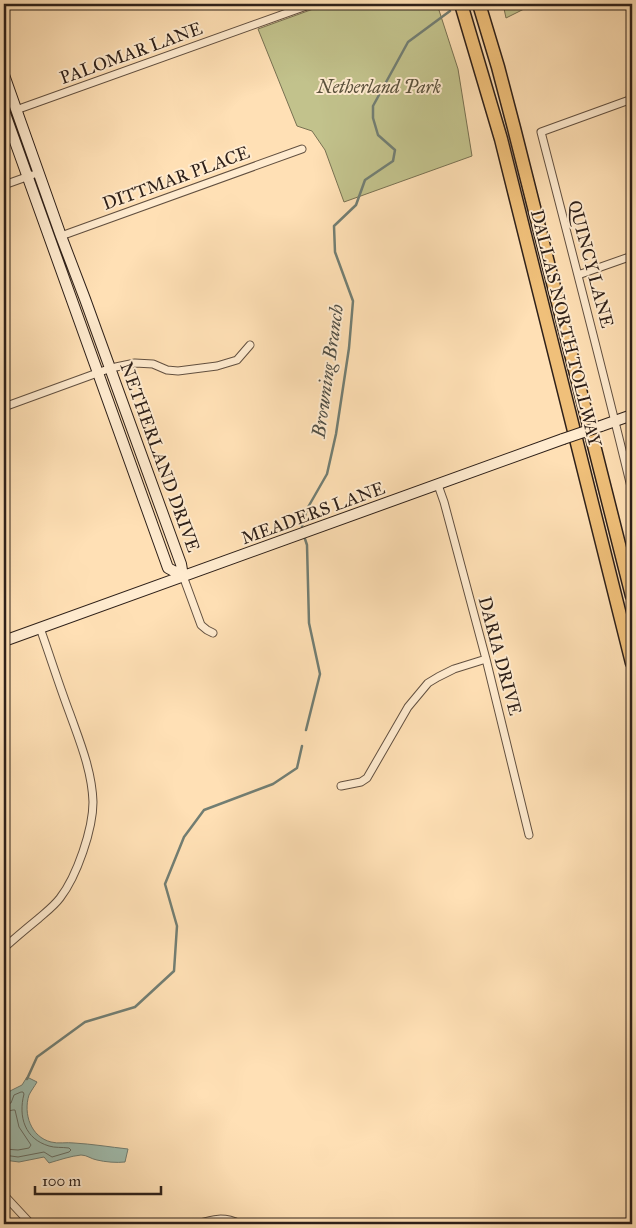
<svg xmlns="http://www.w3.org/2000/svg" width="636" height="1228" viewBox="0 0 636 1228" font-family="'IM FELL Great Primer',serif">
<rect width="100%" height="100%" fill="#ffe0b5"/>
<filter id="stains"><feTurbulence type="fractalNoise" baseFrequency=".004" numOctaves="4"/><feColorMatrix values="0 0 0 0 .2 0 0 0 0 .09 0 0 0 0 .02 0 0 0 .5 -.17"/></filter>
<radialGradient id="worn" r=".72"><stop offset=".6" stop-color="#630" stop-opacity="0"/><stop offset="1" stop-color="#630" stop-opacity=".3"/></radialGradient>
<!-- green -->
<path fill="#c2c28c" stroke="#787152" d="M 327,4 C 335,4 344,6 351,4 L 437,4 L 458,69 L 472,156 L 344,202 L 325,150 L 312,131 L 297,126 L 258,29 Z
M 503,4 L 534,4 L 506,18 Z"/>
<!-- water -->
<path fill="#a0bdaf" stroke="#727e73" d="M 27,1077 L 37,1082 C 34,1087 31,1091 29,1095 C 23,1114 31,1137 51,1142 C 58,1144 67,1142 74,1143 C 92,1144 110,1147 128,1149 L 125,1162 C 117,1163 105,1162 97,1160 C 91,1159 87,1155 81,1155 C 71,1156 59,1160 49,1163 L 44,1157 L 19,1162 L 4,1160 L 4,1101 L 7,1100 L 10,1091 L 22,1085 Z"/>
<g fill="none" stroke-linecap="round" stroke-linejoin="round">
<!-- shore -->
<path stroke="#676e64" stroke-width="1" d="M 4,1105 L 11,1103 L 14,1095 L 21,1092 L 23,1092 L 24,1094 C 18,1117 25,1139 49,1146 C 55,1148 62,1147 69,1148 L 71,1150 L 69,1152 L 52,1157 L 44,1152 L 18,1157 L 4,1155
M 4,1112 L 13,1110 L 15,1110 L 19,1127 L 31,1145 L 29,1148 L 18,1150 L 4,1149"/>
<!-- stream -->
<path stroke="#727e73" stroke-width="2.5" d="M 492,5 L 494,4
M 302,526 L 307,509 L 327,474 L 336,434 L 349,348 L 353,301 L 335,252 L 334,226 L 356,205 L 365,180 L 393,161 L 395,150 L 378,135 L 373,118 L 373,106 L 408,42 L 450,11
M 305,539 L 307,545 L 309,623 L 320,674 L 306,730
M 27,1079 L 37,1057 L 85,1022 L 135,1007 L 174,971 L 177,926 L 165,884 L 184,837 L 204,810 L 273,784 L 297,768 L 302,746"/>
<!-- street casing -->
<g stroke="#625040" stroke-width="9">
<path id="street" d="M 632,99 L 541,132 C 572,252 603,371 632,491
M 16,110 L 312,4
M 4,185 L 32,175
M 61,236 L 302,149
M 578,275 L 632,256
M 4,407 L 111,368 L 135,363 L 153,364 L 167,370 L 178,371 L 217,366 L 237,360 L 250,345
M 438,485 L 444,502 L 486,659 L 529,835
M 183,576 L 201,625 L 207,630 L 213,633
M 341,786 L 361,782 L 367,778 L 408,707 L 428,683 L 438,677 L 454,669 L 486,659
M 4,948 C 15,938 27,928 38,919 C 46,912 54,906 60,898 C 77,876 93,829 93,802 C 92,771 80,742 70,714 C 59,685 50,656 40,628
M 4,1195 L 31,1224
M 197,1224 C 213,1219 224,1216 240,1224"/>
</g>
<!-- secondary casing -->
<g stroke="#2e2019" stroke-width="12">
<path id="secondary" d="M 4,75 L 61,236 L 85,299 L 181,564 L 183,576
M 4,111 L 168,568 L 183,576
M 601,426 L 632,415
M 4,641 L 563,439"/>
</g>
<!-- highway casing -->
<g stroke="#2e2019" stroke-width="15">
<path id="highway" d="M 461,4 L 501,139 L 632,663
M 479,4 L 498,67 L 514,128 L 632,596"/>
</g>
<!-- street -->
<use href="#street" stroke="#ffebcf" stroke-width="7"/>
<!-- secondary -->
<use href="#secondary" stroke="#ffebcf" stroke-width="10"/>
<!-- highway -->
<use href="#highway" stroke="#f0c07a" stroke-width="12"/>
<!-- secondary-bridge casing -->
<g stroke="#2e2019" stroke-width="12" stroke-linecap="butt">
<path id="secondary-bridge" d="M 563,439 L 601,426"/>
</g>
<!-- secondary-bridge -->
<use href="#secondary-bridge" stroke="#ffebcf" stroke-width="10"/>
</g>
<g text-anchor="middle" stroke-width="4" stroke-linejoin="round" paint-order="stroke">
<!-- street labels -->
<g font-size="18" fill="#2e2019" stroke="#ffebcf">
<text transform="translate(131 53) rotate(-20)" y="6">PALOMAR LANE</text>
<text transform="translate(176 178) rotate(-20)" y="6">DITTMAR PLACE</text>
<text transform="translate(591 264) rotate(75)" y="6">QUINCY LANE</text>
<text transform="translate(566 328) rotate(76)" y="6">DALLAS NORTH TOLLWAY</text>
<text transform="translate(160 457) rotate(70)" y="6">NETHERLAND DRIVE</text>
<text transform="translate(313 513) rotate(-20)" y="6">MEADERS LANE</text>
<text transform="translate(500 656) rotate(75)" y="6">DARIA DRIVE</text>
</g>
<!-- park labels -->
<g font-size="18" font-style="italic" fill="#5a513c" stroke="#ffebcf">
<text x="379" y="93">Netherland Park</text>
</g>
<!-- water labels -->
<g font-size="19" font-style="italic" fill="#504f46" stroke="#ffebcf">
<text transform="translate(327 371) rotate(-82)" y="7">Browning Branch</text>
</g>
</g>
<!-- margin -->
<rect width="636" height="1228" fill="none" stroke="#ffe0b5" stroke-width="20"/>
<rect x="5" y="5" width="626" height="1218" fill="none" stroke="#2e2019" stroke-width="2.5"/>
<rect x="10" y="10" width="616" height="1208" fill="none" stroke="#2e2019"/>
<!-- scale -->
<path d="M35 1186v8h126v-8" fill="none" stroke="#2e2019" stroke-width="2.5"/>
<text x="42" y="1186" font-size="15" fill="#2e2019" stroke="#ffebcf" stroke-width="4" paint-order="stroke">100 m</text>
<rect width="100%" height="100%" filter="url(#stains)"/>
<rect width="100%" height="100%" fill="url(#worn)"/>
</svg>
